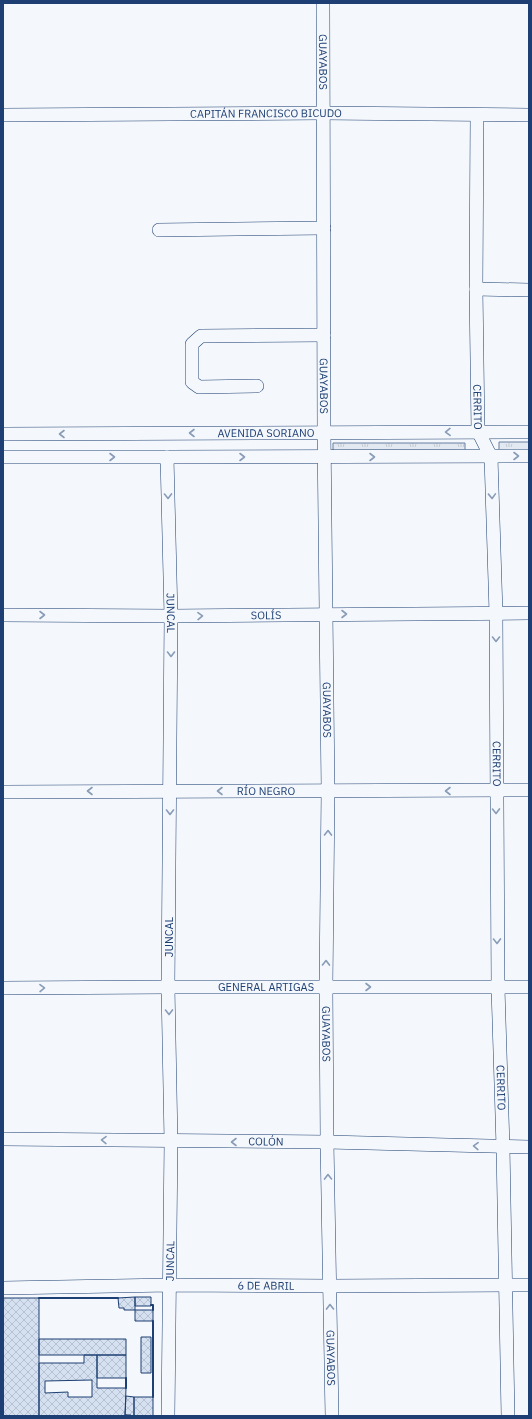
<svg xmlns="http://www.w3.org/2000/svg" width="532" height="1419" viewBox="0 0 532 1419" font-family="'IBM Plex Sans',sans-serif">
<defs>
<pattern id="grass-tufts" width="24" height="20" patternUnits="userSpaceOnUse"><rect width="24" height="20" fill="#e3e9f0"/><path d="M3 7l-1-3M5 7V3M7 7l1-3M15 17l-1-3M17 17v-4M19 17l1-3" fill="none" stroke="#c2c9d1"/></pattern>
<pattern id="building-cross-hatch" width="8" height="8" patternUnits="userSpaceOnUse"><rect width="8" height="8" fill="#d5e0f0"/><path d="M0 0l8 8M0 8l8-8" fill="none" stroke="#b6c1d1"/></pattern>
</defs>
<rect width="100%" height="100%" fill="#f4f7fb"/>
<!-- grass -->
<path fill="url(#grass-tufts)" stroke="#687fa3" d="M 499,442 L 529,442 L 529,450 L 499,450 Z
M 333,443 L 465,443 L 465,451 L 333,451 Z"/>
<!-- building -->
<path fill="url(#building-cross-hatch)" stroke="#1d3f73" fill-rule="evenodd" d="M 135,1297 L 151,1297 L 151,1306 L 135,1306 Z
M 135,1297 L 135,1310 L 124,1310 L 124,1308 L 119,1308 L 118,1298 Z
M 3,1298 L 39,1298 L 39,1416 L 3,1416 Z
M 135,1310 L 153,1310 L 153,1321 L 135,1321 Z
M 141,1337 L 151,1337 L 151,1373 L 141,1373 Z
M 39,1339 L 126,1339 L 126,1355 L 39,1355 Z
M 84,1355 L 97,1355 L 97,1388 L 126,1388 L 125,1415 L 131,1415 L 131,1416 L 39,1416 L 39,1363 L 84,1363 ZM 92,1380 L 92,1397 L 68,1397 L 68,1392 L 45,1393 L 45,1381 Z
M 97,1355 L 126,1355 L 126,1378 L 97,1378 Z
M 126,1396 L 134,1397 L 134,1416 L 125,1415 Z
M 134,1397 L 153,1397 L 153,1416 L 134,1416 Z"/>
<g fill="none" stroke-linecap="round" stroke-linejoin="round">
<!-- minor casing -->
<g stroke="#1d3f73" stroke-width="14">
<g id="minor">
<path id="s1" d="M 323,3 L 324,433 L 328,790 L 326,987 L 327,1142 L 332,1416"/>
<path id="s2" d="M 3,115 L 323,113 L 529,115"/>
<path id="s3" d="M 477,115 L 476,289 L 478,431 L 491,457 L 496,613 L 498,988 L 503,1147 L 508,1416"/>
<path d="M 159,230 L 324,228"/>
<path d="M 476,289 L 529,290"/>
<path d="M 257,386 L 199,387 L 192,382 L 192,344 L 201,336 L 324,335"/>
<path id="s4" d="M 3,434 L 529,432"/>
<path d="M 3,457 L 167,457 L 529,456"/>
<path id="s5" d="M 167,457 L 171,616 L 168,987 L 171,1141 L 168,1416"/>
<path id="s6" d="M 3,615 L 171,616 L 529,613"/>
<path id="s7" d="M 3,792 L 529,790"/>
<path id="s8" d="M 3,988 L 168,987 L 529,987"/>
<path id="s9" d="M 3,1139 L 327,1142 L 529,1147"/>
<path id="s10" d="M 3,1288 L 170,1285 L 330,1286 L 529,1285"/>
</g>
</g>
<!-- minor -->
<use href="#minor" stroke="#f4f7fb" stroke-width="13"/>
<!-- wall -->
<path stroke="#1d3f73" stroke-width="2" d="M 39,1298 L 118,1298
M 151,1305 L 153,1305 L 153,1310
M 153,1321 L 153,1397
M 126,1388 L 126,1378"/>
</g>
<!-- one-way arrows -->
<defs><path id="oneway-chevron" d="M-2-3.5L2.5 0L-2 3.5" fill="none" stroke-width="1.6" stroke-linecap="round" stroke-linejoin="round"/></defs>
<g stroke="#889bb7">
<use href="#oneway-chevron" transform="translate(448 432) rotate(179)"/>
<use href="#oneway-chevron" transform="translate(192 433) rotate(180)"/>
<use href="#oneway-chevron" transform="translate(62 434) rotate(180)"/>
<use href="#oneway-chevron" transform="translate(516 456)"/>
<use href="#oneway-chevron" transform="translate(112 457)"/>
<use href="#oneway-chevron" transform="translate(242 457)"/>
<use href="#oneway-chevron" transform="translate(372 457)"/>
<use href="#oneway-chevron" transform="translate(168 496) rotate(89)"/>
<use href="#oneway-chevron" transform="translate(492 496) rotate(88)"/>
<use href="#oneway-chevron" transform="translate(344 614)"/>
<use href="#oneway-chevron" transform="translate(42 615)"/>
<use href="#oneway-chevron" transform="translate(200 616) rotate(-1)"/>
<use href="#oneway-chevron" transform="translate(496 639) rotate(90)"/>
<use href="#oneway-chevron" transform="translate(171 654) rotate(90)"/>
<use href="#oneway-chevron" transform="translate(90 791) rotate(180)"/>
<use href="#oneway-chevron" transform="translate(220 791) rotate(180)"/>
<use href="#oneway-chevron" transform="translate(448 791) rotate(-180)"/>
<use href="#oneway-chevron" transform="translate(496 811) rotate(89)"/>
<use href="#oneway-chevron" transform="translate(170 812) rotate(90)"/>
<use href="#oneway-chevron" transform="translate(328 833) rotate(-89)"/>
<use href="#oneway-chevron" transform="translate(497 941) rotate(89)"/>
<use href="#oneway-chevron" transform="translate(326 963) rotate(-89)"/>
<use href="#oneway-chevron" transform="translate(368 987)"/>
<use href="#oneway-chevron" transform="translate(42 988) rotate(-1)"/>
<use href="#oneway-chevron" transform="translate(169 1012) rotate(89)"/>
<use href="#oneway-chevron" transform="translate(104 1140) rotate(-179)"/>
<use href="#oneway-chevron" transform="translate(234 1142) rotate(-180)"/>
<use href="#oneway-chevron" transform="translate(476 1146) rotate(-178)"/>
<use href="#oneway-chevron" transform="translate(328 1177) rotate(-91)"/>
<use href="#oneway-chevron" transform="translate(330 1307) rotate(-91)"/>
</g>
<g text-anchor="middle" stroke-width="3" stroke-linejoin="round" paint-order="stroke">
<!-- street labels -->
<g font-size="11" fill="#1d3f73" stroke="#f4f7fb">
<text dy="4" stroke="none"><textPath href="#s1" startOffset="59">GUAYABOS</textPath></text>
<text dy="4" stroke="none"><textPath href="#s2" startOffset="263">CAPITÁN FRANCISCO BICUDO</textPath></text>
<text dy="4" stroke="none"><textPath href="#s1" startOffset="383">GUAYABOS</textPath></text>
<text dy="4" stroke="none"><textPath href="#s3" startOffset="292">CERRITO</textPath></text>
<text dy="4" stroke="none"><textPath href="#s4" startOffset="263">AVENIDA SORIANO</textPath></text>
<text dy="4" stroke="none"><textPath href="#s5" startOffset="156">JUNCAL</textPath></text>
<text dy="4" stroke="none"><textPath href="#s6" startOffset="263">SOLÍS</textPath></text>
<text dy="4" stroke="none"><textPath href="#s1" startOffset="707">GUAYABOS</textPath></text>
<text dy="4" stroke="none"><textPath href="#s3" startOffset="652">CERRITO</textPath></text>
<text dy="4" stroke="none"><textPath href="#s7" startOffset="263">RÍO NEGRO</textPath></text>
<text transform="translate(169 937) rotate(-90)" y="4">JUNCAL</text>
<text dy="4" stroke="none"><textPath href="#s8" startOffset="263">GENERAL ARTIGAS</textPath></text>
<text dy="4" stroke="none"><textPath href="#s1" startOffset="1031">GUAYABOS</textPath></text>
<text dy="4" stroke="none"><textPath href="#s3" startOffset="976">CERRITO</textPath></text>
<text dy="4" stroke="none"><textPath href="#s9" startOffset="263">COLÓN</textPath></text>
<text transform="translate(170 1261) rotate(-89)" y="4">JUNCAL</text>
<text dy="4" stroke="none"><textPath href="#s10" startOffset="263">6 DE ABRIL</textPath></text>
<text dy="4" stroke="none"><textPath href="#s1" startOffset="1355">GUAYABOS</textPath></text>
</g>
</g>
<!-- border -->
<rect width="532" height="1419" fill="none" stroke="#1d3f73" stroke-width="8"/>
</svg>
